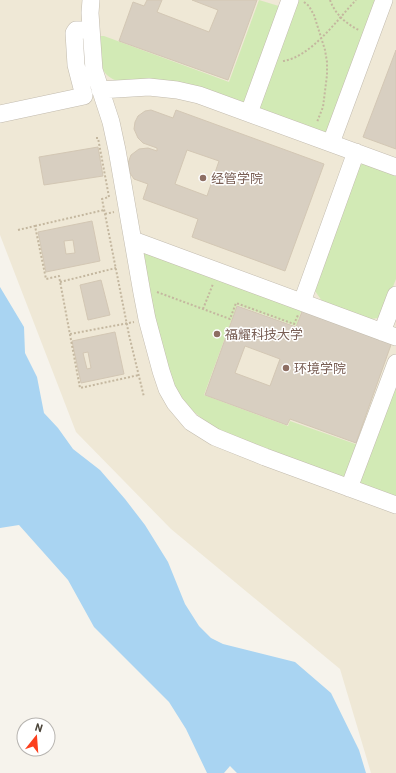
<svg xmlns="http://www.w3.org/2000/svg" width="396" height="773" viewBox="0 0 396 773" font-family="Barlow,'Noto Sans SC',sans-serif">
<rect width="100%" height="100%" fill="#f6f3ec"/>
<!-- education -->
<path fill="#efe8d6" d="M 0,0 L 396,0 L 396,773 L 371,773 L 340,669 L 171,529 L 76,432 L 0,235 Z"/>
<!-- green -->
<path fill="#d2eab5" d="M 259,0 L 282,7 L 246,103 L 120,82 C 96,75 100,56 98,36 L 104,36 L 229,82 Z
M 293,0 L 378,0 L 330,134 L 259,110 Z
M 362,164 L 364,164 L 396,175 L 396,279 L 382,314 L 378,318 L 371,319 L 322,301 L 315,291 L 358,167 Z
M 141,252 L 303,306 L 296,326 L 237,305 L 204,395 L 288,426 L 290,421 L 361,446 L 345,479 L 212,427 L 186,405 L 173,384 L 151,303 Z
M 396,371 L 396,498 L 358,484 Z"/>
<!-- water -->
<path fill="#a9d4f2" d="M 0,287 L 24,327 L 25,353 L 37,377 L 44,413 L 58,428 L 73,449 L 100,470 L 125,499 L 145,525 L 168,562 L 185,604 L 199,626 L 211,638 L 223,644 L 295,662 L 331,693 L 359,750 L 366,773 L 237,773 L 230,766 L 224,773 L 207,773 L 186,729 L 169,702 L 94,627 L 68,580 L 19,525 L 0,528 Z"/>
<!-- building -->
<path fill="#d8cfc1" stroke="#d3c7b4" fill-rule="evenodd" d="M 147,0 L 162,0 L 157,12 L 209,32 L 218,10 L 192,0 L 257,0 L 228,80 L 119,41 L 133,2 L 144,6 Z
M 396,50 L 396,149 L 363,137 Z
M 151,110 L 173,118 L 176,110 L 324,164 L 285,271 L 192,237 L 198,219 L 143,199 L 148,184 L 134,179 L 130,173 L 128,163 L 131,155 L 139,149 L 148,148 L 157,151 L 157,148 L 143,143 L 138,138 L 134,129 L 135,122 L 138,116 L 145,111 ZM 187,150 L 219,161 L 207,196 L 175,184 Z
M 98,147 L 103,176 L 44,185 L 39,157 Z
M 92,221 L 100,261 L 46,272 L 38,232 ZM 73,240 L 75,253 L 66,254 L 64,241 Z
M 101,280 L 110,315 L 88,320 L 80,285 Z
M 237,306 L 296,327 L 303,309 L 392,342 L 356,443 L 290,419 L 287,425 L 205,395 ZM 245,346 L 280,359 L 270,386 L 235,373 Z
M 115,332 L 124,374 L 81,383 L 72,341 ZM 88,352 L 91,368 L 87,369 L 83,353 Z"/>
<g fill="none" stroke-linecap="round" stroke-linejoin="round">
<!-- minor casing -->
<g stroke="#c2bbae" stroke-width="18">
<path id="minor" d="M 91,0 L 90,13 L 94,70 L 111,122 L 117,150 L 142,293 L 147,319 L 161,371 L 167,389 L 175,403 L 191,422 L 215,437 L 265,457 L 396,505
M 100,90 L 149,87 L 177,90 L 199,95 L 396,167
M 249,113 L 290,0
M 0,114 L 84,96 L 76,65 L 74,33 L 76,30 L 91,30
M 331,143 L 384,0
M 133,240 L 396,337
M 302,302 L 356,152
M 382,332 L 396,295
M 349,488 L 396,363"/>
</g>
<!-- path -->
<path stroke="#c4b79f" stroke-width="2" stroke-dasharray="2 2" stroke-linecap="butt" d="M 330,0 C 335,14 346,24 359,30
M 304,2 L 309,6 L 314,15 L 325,50 L 327,62 L 327,75 L 323,107 L 317,122
M 283,61 C 311,57 337,20 356,0
M 96,138 L 98,138 L 109,197 L 102,199 L 129,335 L 144,397
M 105,214 L 114,212
M 35,226 L 104,210
M 18,230 L 35,226 L 46,279 L 59,276 L 80,388 L 139,375
M 60,282 L 116,268
M 157,292 L 230,319 L 236,303 L 294,324 L 298,315
M 203,309 L 213,284
M 70,334 L 134,322"/>
<!-- minor -->
<use href="#minor" stroke="#fff" stroke-width="17"/>
</g>
<!-- markers -->
<g fill="#8d6e63" stroke="#fff" stroke-width="1.5">
<circle cx="203" cy="178" r="4"/>
<circle cx="217" cy="334" r="4"/>
<circle cx="286" cy="368" r="4"/>
</g>
<g text-anchor="middle" stroke-width="3" stroke-linejoin="round" paint-order="stroke">
<!-- education labels -->
<g font-size="13" fill="#785e54" stroke="#fff" text-anchor="start">
<text x="211" y="183">经管学院</text>
<text x="225" y="339">福耀科技大学</text>
<text x="294" y="373">环境学院</text>
</g>
</g>
<!-- north arrow -->
<g transform="translate(36 737) rotate(17)"><circle r="19" fill="#ffffff" stroke="#b7b4b0"/>
<path d="M0-3L7 15L0 10L-7 15Z" fill="#fc3f1d"/>
<text y="-6" font-size="11" font-weight="bold" text-anchor="middle" fill="#4b4439">N</text>
</g>
</svg>
